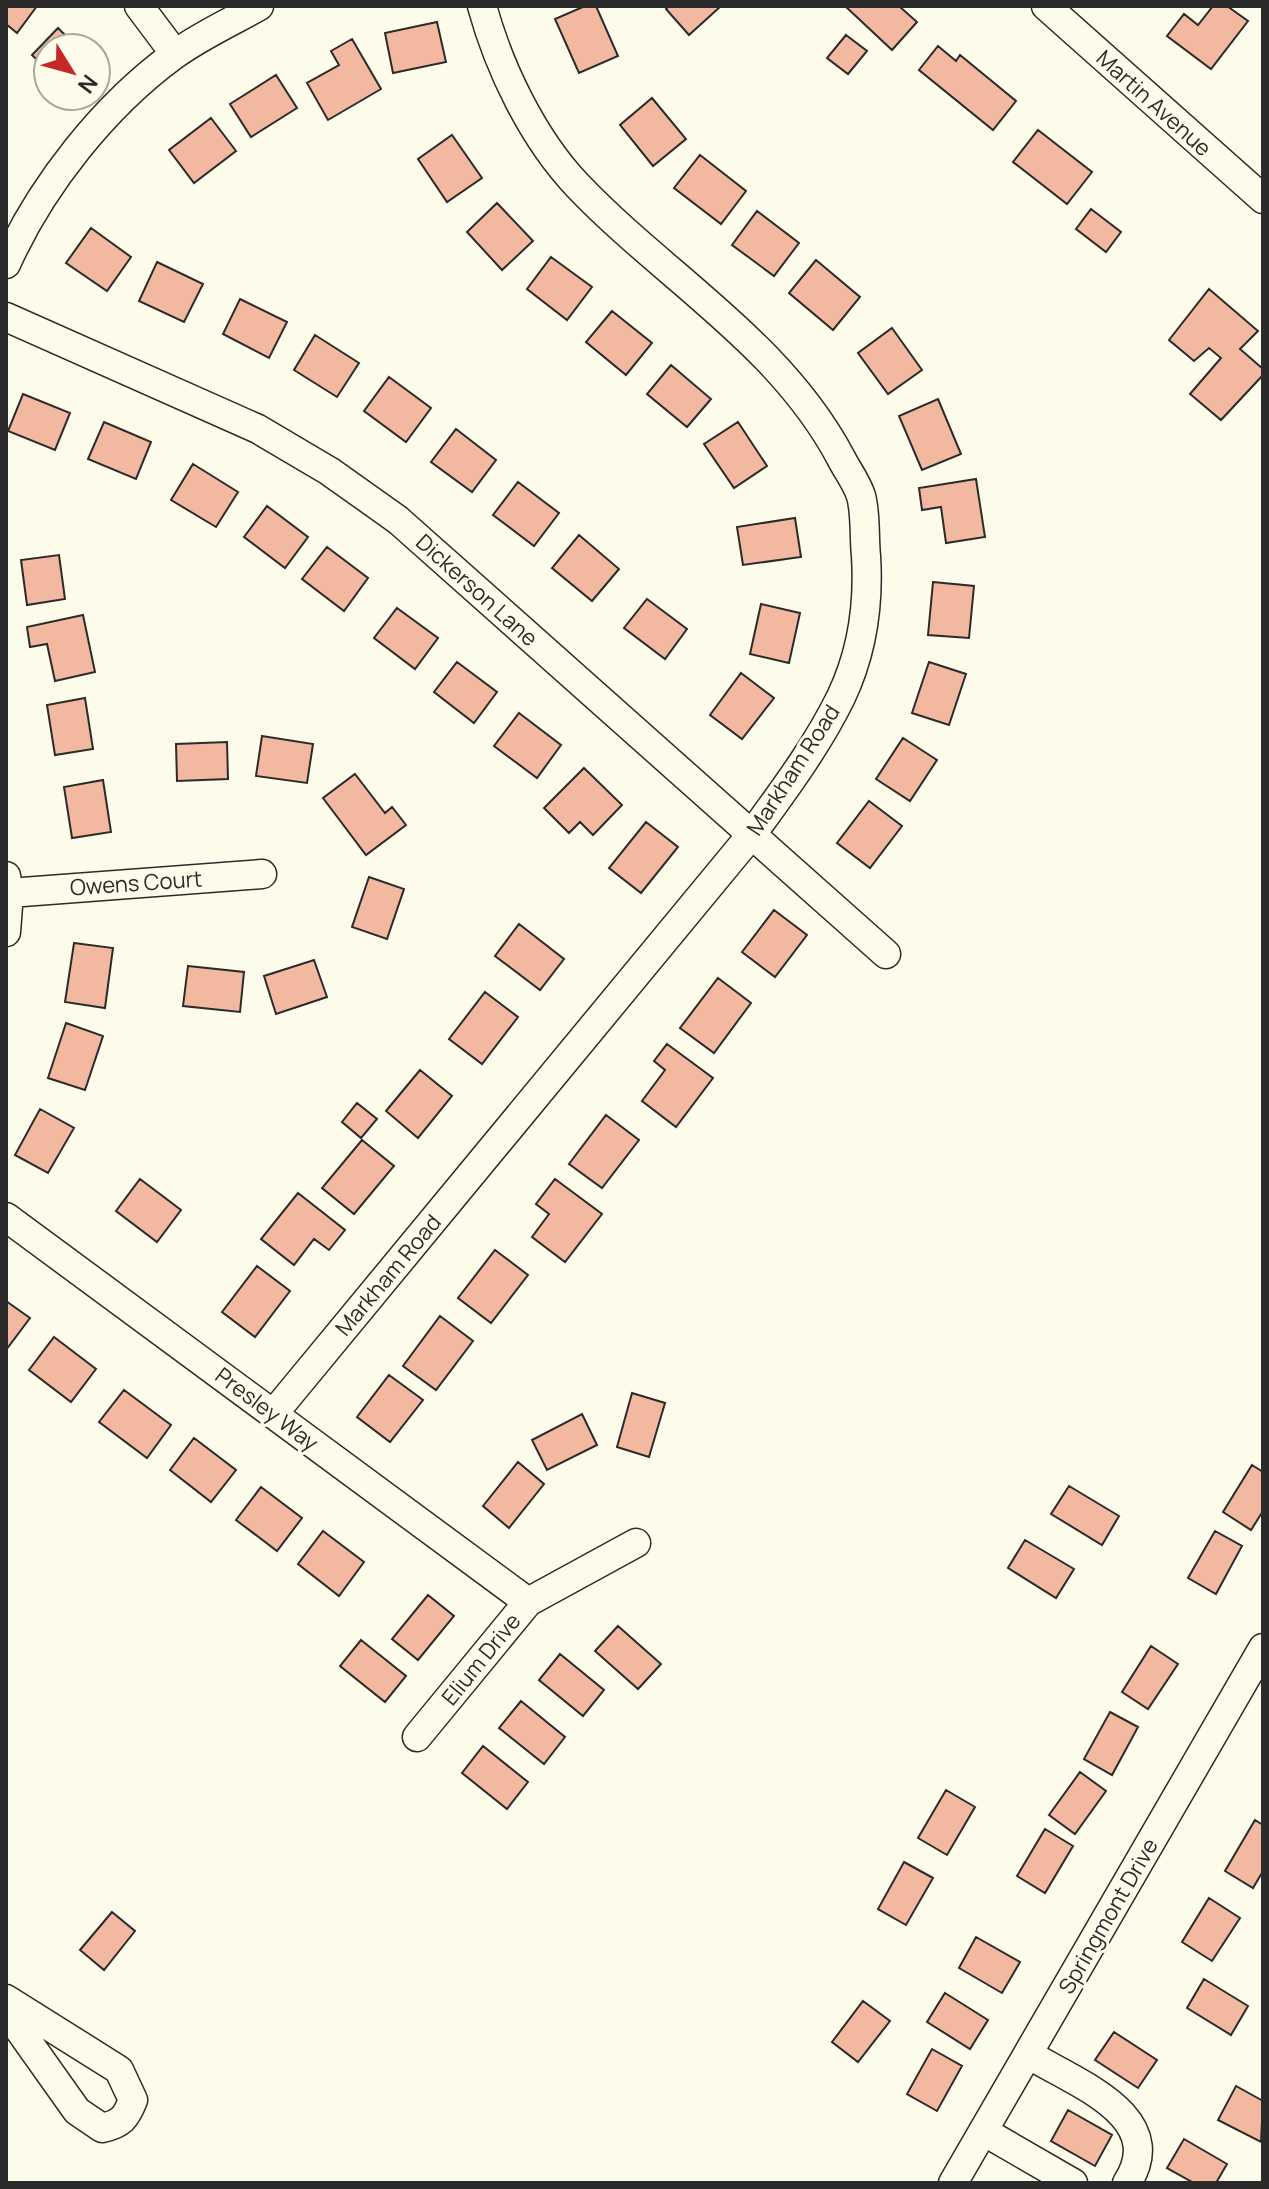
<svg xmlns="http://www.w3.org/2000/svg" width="1269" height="2189" viewBox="0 0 1269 2189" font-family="Manrope,sans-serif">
<rect width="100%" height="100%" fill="#fdfbea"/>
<!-- building -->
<path fill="#f2b8a0" stroke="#2b2b2b" stroke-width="2" d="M 6,6 L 37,6 L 17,33 L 6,24 Z
M 585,6 L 596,6 L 618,56 L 579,73 L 555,19 Z
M 669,6 L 721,6 L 689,35 L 666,9 Z
M 845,6 L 899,6 L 917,22 L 892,50 Z
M 1213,6 L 1227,6 L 1248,21 L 1211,69 L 1167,36 L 1184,14 L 1198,25 Z
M 437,22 L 446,62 L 393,73 L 385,33 Z
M 58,28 L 78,48 L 48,48 L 48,71 L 32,55 Z
M 846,35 L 867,51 L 848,74 L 827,58 Z
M 352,39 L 381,89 L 328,120 L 307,83 L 339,65 L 331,51 Z
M 938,46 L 956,61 L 960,55 L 1016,101 L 993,130 L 919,70 Z
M 276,75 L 297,108 L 251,137 L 230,104 Z
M 652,98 L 686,139 L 653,166 L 620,125 Z
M 211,118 L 236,151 L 194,183 L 169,150 Z
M 1038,130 L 1092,172 L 1067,204 L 1013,162 Z
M 452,135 L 482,178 L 447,202 L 418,159 Z
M 700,155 L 746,191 L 721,224 L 674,188 Z
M 497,203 L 533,241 L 502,270 L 467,232 Z
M 1091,209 L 1121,232 L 1106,252 L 1076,229 Z
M 757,211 L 799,243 L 774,276 L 732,245 Z
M 91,228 L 131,257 L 107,291 L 66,263 Z
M 551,257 L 592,287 L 567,320 L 527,289 Z
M 816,260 L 860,297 L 833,330 L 789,293 Z
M 157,262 L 203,284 L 184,322 L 139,301 Z
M 1209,289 L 1258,331 L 1240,349 L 1263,369 L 1263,375 L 1221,420 L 1190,394 L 1221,358 L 1209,348 L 1194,361 L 1169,340 Z
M 240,299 L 287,322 L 269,358 L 223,334 Z
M 612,311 L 652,343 L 626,375 L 586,342 Z
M 892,328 L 922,370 L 888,394 L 858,353 Z
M 315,335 L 359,363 L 337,397 L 294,370 Z
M 671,365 L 711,399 L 687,427 L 647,394 Z
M 389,377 L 431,408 L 406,442 L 364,411 Z
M 23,394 L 70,413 L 55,450 L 8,431 Z
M 938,399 L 961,454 L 922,470 L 899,416 Z
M 104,422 L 151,442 L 136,479 L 88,459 Z
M 738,422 L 767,466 L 734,488 L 704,444 Z
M 456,429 L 496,460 L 472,492 L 431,462 Z
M 193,464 L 238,492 L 216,527 L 171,500 Z
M 976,479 L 985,537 L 946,543 L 941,507 L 922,510 L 919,488 Z
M 518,482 L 559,513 L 534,546 L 493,515 Z
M 267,506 L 308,537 L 285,568 L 244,537 Z
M 795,518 L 801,557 L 743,565 L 737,527 Z
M 579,535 L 619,569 L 592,601 L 552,568 Z
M 327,547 L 368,578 L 344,611 L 302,579 Z
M 59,555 L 65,599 L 27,605 L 21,560 Z
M 933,582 L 974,586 L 969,638 L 928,635 Z
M 647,599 L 687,629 L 665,659 L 624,628 Z
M 761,604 L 800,613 L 789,663 L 750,654 Z
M 397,608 L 438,638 L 415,669 L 374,638 Z
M 83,615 L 95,672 L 55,681 L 47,644 L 30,647 L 27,627 Z
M 457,662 L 497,692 L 474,723 L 434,692 Z
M 929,662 L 966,674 L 949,725 L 912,713 Z
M 741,673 L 774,698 L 742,739 L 710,715 Z
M 85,698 L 93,749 L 55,755 L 47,705 Z
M 519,713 L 561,745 L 537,778 L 494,746 Z
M 262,736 L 313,744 L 307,783 L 256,776 Z
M 903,738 L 937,760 L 910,801 L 876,779 Z
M 227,742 L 228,779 L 177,781 L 176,744 Z
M 584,768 L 622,805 L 593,835 L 580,822 L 569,833 L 544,808 Z
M 355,774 L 385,813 L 392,807 L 406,825 L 366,855 L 323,798 Z
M 103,780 L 111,832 L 72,838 L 64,787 Z
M 869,801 L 902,826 L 870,868 L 837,843 Z
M 646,822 L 678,847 L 641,893 L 609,868 Z
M 369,877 L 404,889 L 387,939 L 352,927 Z
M 774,910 L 807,935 L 775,977 L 742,952 Z
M 519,924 L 564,959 L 540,990 L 495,956 Z
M 74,943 L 113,948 L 105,1008 L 65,1002 Z
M 314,960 L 327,997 L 276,1014 L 264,976 Z
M 188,966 L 244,972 L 240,1012 L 183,1006 Z
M 718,978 L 751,1003 L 714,1053 L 680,1028 Z
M 485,992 L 518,1017 L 482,1064 L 449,1039 Z
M 66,1023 L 103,1036 L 85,1090 L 48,1078 Z
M 667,1044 L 713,1078 L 676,1127 L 642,1101 L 665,1070 L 654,1061 Z
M 420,1070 L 452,1096 L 418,1138 L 386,1111 Z
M 357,1103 L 377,1119 L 361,1138 L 342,1122 Z
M 40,1109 L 74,1128 L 48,1173 L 15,1155 Z
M 606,1115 L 639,1140 L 602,1188 L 569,1164 Z
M 362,1140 L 394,1166 L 354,1214 L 322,1188 Z
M 140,1179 L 181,1210 L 157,1242 L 116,1211 Z
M 555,1179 L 602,1214 L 565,1262 L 532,1237 L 549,1214 L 536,1204 Z
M 298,1193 L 345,1230 L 329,1250 L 314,1239 L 294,1265 L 261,1239 Z
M 495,1250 L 528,1275 L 491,1323 L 458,1298 Z
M 257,1266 L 290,1291 L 255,1337 L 222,1312 Z
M 6,1301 L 30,1318 L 6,1350 Z
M 440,1316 L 473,1341 L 436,1390 L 403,1366 Z
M 54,1337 L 96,1369 L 71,1402 L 29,1370 Z
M 389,1375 L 423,1400 L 390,1442 L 357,1417 Z
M 124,1390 L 171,1425 L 147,1458 L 99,1422 Z
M 632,1393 L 665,1403 L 649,1457 L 617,1447 Z
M 582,1414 L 597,1445 L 547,1470 L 532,1440 Z
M 194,1438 L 236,1470 L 211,1502 L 170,1470 Z
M 518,1462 L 544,1484 L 509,1528 L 483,1506 Z
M 1252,1465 L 1263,1472 L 1263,1511 L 1251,1530 L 1223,1512 Z
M 1069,1486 L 1119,1516 L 1102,1545 L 1051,1514 Z
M 261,1487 L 302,1518 L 277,1551 L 236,1520 Z
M 323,1531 L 364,1562 L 339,1596 L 298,1564 Z
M 1215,1531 L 1242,1546 L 1216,1594 L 1188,1578 Z
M 1025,1540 L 1074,1569 L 1056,1598 L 1008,1568 Z
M 428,1595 L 454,1616 L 418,1660 L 392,1639 Z
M 618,1626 L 661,1664 L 638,1689 L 595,1651 Z
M 361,1640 L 406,1676 L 385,1702 L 340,1666 Z
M 1151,1646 L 1178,1664 L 1148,1709 L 1122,1692 Z
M 560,1654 L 604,1690 L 583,1716 L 539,1680 Z
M 521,1701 L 565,1737 L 544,1764 L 499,1728 Z
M 1110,1712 L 1138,1727 L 1112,1775 L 1084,1759 Z
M 483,1746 L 528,1782 L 507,1809 L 462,1773 Z
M 1080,1772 L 1106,1791 L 1075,1834 L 1049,1815 Z
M 946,1790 L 975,1807 L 947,1855 L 918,1838 Z
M 1255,1820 L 1263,1825 L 1263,1871 L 1253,1888 L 1225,1871 Z
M 1045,1829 L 1073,1846 L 1045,1893 L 1017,1876 Z
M 904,1862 L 933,1878 L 906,1925 L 878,1909 Z
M 1209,1898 L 1240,1918 L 1212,1961 L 1182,1942 Z
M 112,1912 L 135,1931 L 104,1970 L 80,1950 Z
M 976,1937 L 1020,1962 L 1002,1993 L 959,1968 Z
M 1204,1979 L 1248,2006 L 1231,2035 L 1187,2008 Z
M 945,1993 L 988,2020 L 970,2049 L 927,2022 Z
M 863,2001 L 890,2021 L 858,2062 L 832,2042 Z
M 1114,2032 L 1157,2060 L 1138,2088 L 1095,2060 Z
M 932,2049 L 962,2066 L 937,2111 L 907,2094 Z
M 1236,2086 L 1263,2101 L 1261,2142 L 1218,2120 Z
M 1068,2110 L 1112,2135 L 1095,2166 L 1051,2141 Z
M 1184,2139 L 1227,2164 L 1216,2183 L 1194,2183 L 1167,2168 Z"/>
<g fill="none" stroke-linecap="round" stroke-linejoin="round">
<!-- minor casing -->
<g stroke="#2b2b2b" stroke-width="31">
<path id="minor" d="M 139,6 L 175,54
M 1046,6 L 1263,199
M 6,264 C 41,186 104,106 174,55 C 200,36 231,22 259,6
M 6,317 L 258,429 L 329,471 L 398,520 L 886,954
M 9,893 L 262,874
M 6,932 L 9,893 L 6,876
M 6,1217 L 528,1602
M 274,1413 L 752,834 C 784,790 817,746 841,697 C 862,653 869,604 866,556 C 864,538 866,513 861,496 C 857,483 847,470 841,458 C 780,343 666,278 578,186 C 533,139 499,68 482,6
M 417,1737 L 528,1602 L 636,1543
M 6,1999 L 119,2070 L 133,2100 C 126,2118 121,2124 102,2128 L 77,2111 L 6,2011
M 1028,2054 C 1075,2083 1170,2116 1127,2183
M 983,2131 L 1073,2183
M 953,2183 L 1263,1648"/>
</g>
<!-- minor -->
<use href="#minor" stroke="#fdfbea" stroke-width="28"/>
</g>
<g text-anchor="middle" stroke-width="6" stroke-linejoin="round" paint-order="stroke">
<!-- street labels -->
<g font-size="22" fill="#2b2b2b" stroke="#fdfbea">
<text transform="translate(1154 103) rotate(42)" y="8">Martin Avenue</text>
<text transform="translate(477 590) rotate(42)" y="8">Dickerson Lane</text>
<text transform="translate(793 770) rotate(-57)" y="8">Markham Road</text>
<text transform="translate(136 883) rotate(-4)" y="8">Owens Court</text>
<text transform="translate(388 1275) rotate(-50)" y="8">Markham Road</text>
<text transform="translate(267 1409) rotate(37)" y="8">Presley Way</text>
<text transform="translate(481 1659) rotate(-51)" y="8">Elium Drive</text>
<text transform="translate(1108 1916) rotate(-60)" y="8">Springmont Drive</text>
</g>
</g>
<!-- border -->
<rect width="1269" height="2189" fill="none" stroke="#2b2b2b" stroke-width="16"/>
<!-- north arrow -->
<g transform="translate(72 72) rotate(127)"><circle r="38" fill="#fdfbea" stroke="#a9a89e" stroke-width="2"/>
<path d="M0-6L14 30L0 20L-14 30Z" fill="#c62828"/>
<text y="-12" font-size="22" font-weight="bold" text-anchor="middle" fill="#2b2b2b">N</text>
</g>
</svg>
